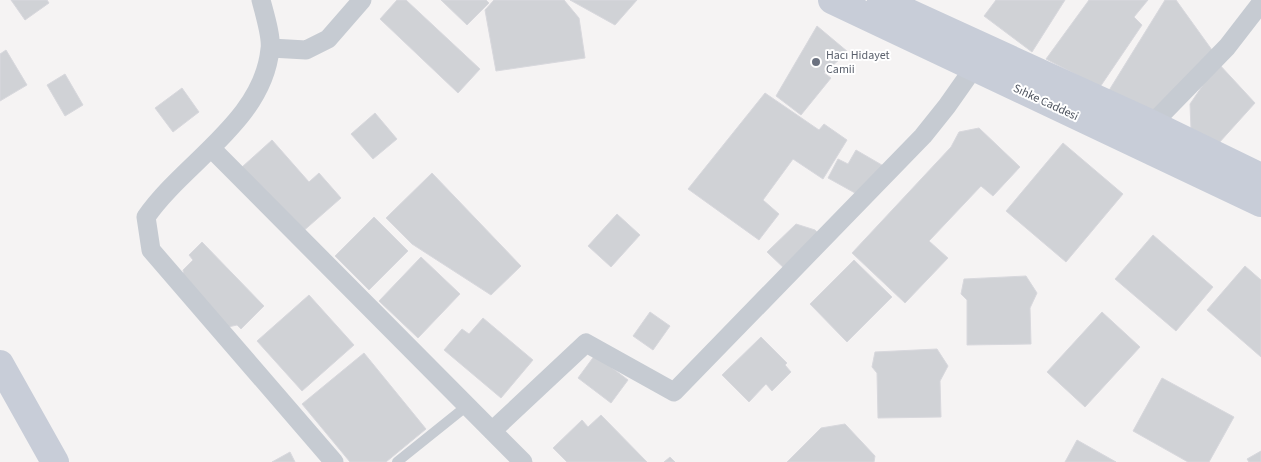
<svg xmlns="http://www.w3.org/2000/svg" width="1261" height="462" viewBox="0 0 1261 462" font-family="'Source Sans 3',sans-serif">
<rect width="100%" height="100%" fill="#f5f3f3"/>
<!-- building -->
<path fill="#d0d2d6" stroke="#d8d8dd" d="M 11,0 L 47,0 L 49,3 L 25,20 Z
M 397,0 L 406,0 L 480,69 L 458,93 L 380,19 Z
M 441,0 L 486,0 L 489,3 L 467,25 Z
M 494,0 L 564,0 L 579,18 L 585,58 L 496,71 L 485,10 Z
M 570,0 L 637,0 L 615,25 Z
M 996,0 L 1065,0 L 1032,52 L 984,16 Z
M 1089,0 L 1148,0 L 1134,17 L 1142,25 L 1100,87 L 1046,59 Z
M 1165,0 L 1176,0 L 1212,50 L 1150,118 L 1108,92 Z
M 817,26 L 848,52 L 824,73 L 831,78 L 801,115 L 776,96 Z
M 6,50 L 27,85 L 0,101 L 0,54 Z
M 1218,63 L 1255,103 L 1218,144 L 1191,129 L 1190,104 Z
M 65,74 L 83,105 L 65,116 L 47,85 Z
M 182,88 L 199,112 L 173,132 L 155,108 Z
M 765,93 L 819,130 L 824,124 L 847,140 L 823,179 L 793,159 L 763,200 L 779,214 L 759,240 L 688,189 Z
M 375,113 L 397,139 L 373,159 L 351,134 Z
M 979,128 L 1020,167 L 993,196 L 981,186 L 929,241 L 948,258 L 905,303 L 852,253 L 951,147 L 959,132 Z
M 272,140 L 309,182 L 319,173 L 341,198 L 301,233 L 242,167 Z
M 1063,143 L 1123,194 L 1066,262 L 1006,211 Z
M 856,150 L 887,168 L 865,190 L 855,193 L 828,178 L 838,159 L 848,164 Z
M 432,173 L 521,266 L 491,295 L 412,244 L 386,218 Z
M 617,214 L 640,235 L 611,267 L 588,246 Z
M 374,217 L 408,251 L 369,290 L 335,256 Z
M 796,224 L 815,230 L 822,237 L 787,271 L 767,252 Z
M 1153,235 L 1213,287 L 1176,331 L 1115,279 Z
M 202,242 L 264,306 L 241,329 L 237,325 L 228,327 L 185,282 L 183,270 L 193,260 L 189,255 Z
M 421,257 L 460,294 L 418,338 L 379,301 Z
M 854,260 L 892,297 L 847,342 L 810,304 Z
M 1245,266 L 1261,280 L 1261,357 L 1207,310 Z
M 1026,276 L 1037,293 L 1030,308 L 1031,344 L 967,345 L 967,300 L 961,294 L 964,279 Z
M 309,295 L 354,345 L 302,391 L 257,341 Z
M 650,312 L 670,326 L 653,350 L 633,336 Z
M 1102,312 L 1140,347 L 1085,407 L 1047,372 Z
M 483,318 L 533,360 L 501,398 L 444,350 L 462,329 L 469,334 Z
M 761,337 L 787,363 L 785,365 L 791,372 L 772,391 L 766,384 L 749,402 L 722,375 Z
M 937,349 L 948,366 L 940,381 L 941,417 L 878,418 L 877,373 L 872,367 L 875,352 Z
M 364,353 L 426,429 L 386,462 L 350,462 L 302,404 Z
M 595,355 L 628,380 L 611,403 L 578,378 Z
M 1162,378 L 1234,417 L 1209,462 L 1188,462 L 1133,431 Z
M 601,415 L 647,462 L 567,462 L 553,448 L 582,420 L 588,427 Z
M 845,424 L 875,456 L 874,462 L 787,462 L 821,428 Z
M 1077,440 L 1116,462 L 1065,462 Z
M 1261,451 L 1261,462 L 1249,462 L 1247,459 Z
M 290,452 L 295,462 L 272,462 Z
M 670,457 L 675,462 L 664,462 Z"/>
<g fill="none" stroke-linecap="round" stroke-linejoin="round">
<!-- lane -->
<path stroke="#c6cbd2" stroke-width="10" d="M 397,462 L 468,405"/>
<!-- street -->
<path stroke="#c6cbd2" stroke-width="19" d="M 261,0 C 264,12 272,37 270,49 C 263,121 184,162 146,217 L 151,250 L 334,462
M 271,48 L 306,50 L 328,39 L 362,0
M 1152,124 L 1227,47 L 1261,3
M 211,148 L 523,462
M 492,431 L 586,343 L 674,392 L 923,136 L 947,106 L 973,69"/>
<!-- secondary -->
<path stroke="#c8cdd8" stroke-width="28" d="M 832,0 L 1261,203
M 881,0 L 1152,124 L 1261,177
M 0,364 L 55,462"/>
</g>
<!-- markers -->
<circle fill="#6b7280" stroke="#fff" stroke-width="2" cx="816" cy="62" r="5"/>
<g text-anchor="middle" stroke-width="4" stroke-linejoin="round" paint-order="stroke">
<!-- worship labels -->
<g font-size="12" fill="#5b616d" stroke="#fff" text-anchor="start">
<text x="826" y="59">Hacı Hidayet<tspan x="826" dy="14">Camii</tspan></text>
</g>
<!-- street labels -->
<g font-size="12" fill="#4d535e" stroke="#fff">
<text transform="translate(1046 102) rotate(25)" y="4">Sıhke Caddesi</text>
</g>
</g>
</svg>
